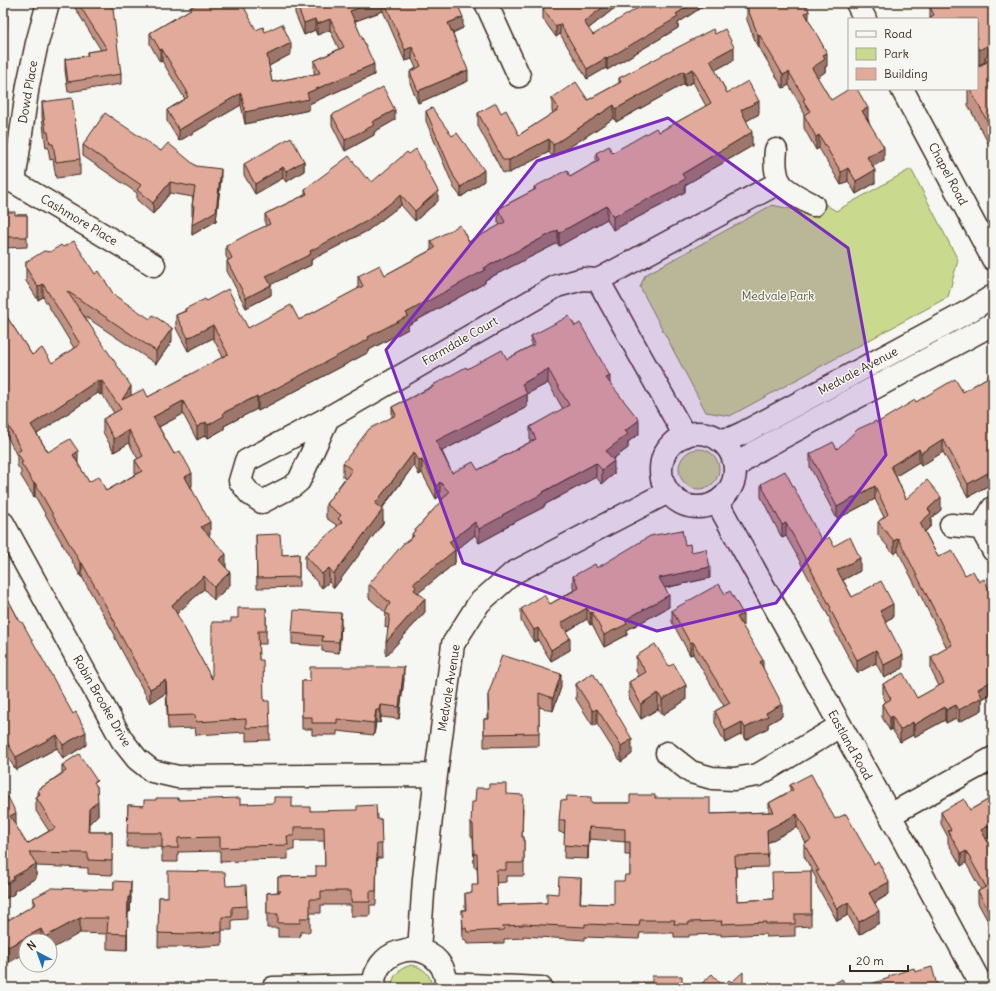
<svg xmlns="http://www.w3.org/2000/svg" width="996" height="991" viewBox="0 0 996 991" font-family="Delius,sans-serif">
<rect width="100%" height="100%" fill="#f6f6f2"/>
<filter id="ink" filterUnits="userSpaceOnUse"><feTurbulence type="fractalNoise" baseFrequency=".025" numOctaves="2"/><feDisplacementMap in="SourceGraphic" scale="8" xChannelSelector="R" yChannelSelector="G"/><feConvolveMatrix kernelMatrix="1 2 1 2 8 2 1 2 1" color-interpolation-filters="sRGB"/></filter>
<g filter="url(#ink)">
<!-- green -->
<path fill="#c9da8e" stroke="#828256" d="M 911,169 L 958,260 L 948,297 L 730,416 L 706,412 L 640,287 L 645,275 L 772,205 L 810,213 L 818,200 L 836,211 Z
M679 469a20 20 0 1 1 40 0a20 20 0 1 1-40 0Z
M 412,965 C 425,968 431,975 432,988 L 392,988 C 392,975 399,968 412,965 Z"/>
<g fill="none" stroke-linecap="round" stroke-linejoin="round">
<!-- minor casing -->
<g stroke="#3b2a1e" stroke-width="25">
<path id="minor" d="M 486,3 L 519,76
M 776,150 C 775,159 775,172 779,181 C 784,191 803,199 813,205
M 3,180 L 14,182 L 154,265
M 14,182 L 28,85 L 37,43 L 48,3
M 598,280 L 685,436
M 328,418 L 299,481 L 293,486 L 262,502 L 250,494 L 240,481 L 246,461 L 328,418 L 557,286 L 583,279 L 598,280 L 780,182
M661 470a37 37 0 1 1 74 0a37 37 0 1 1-74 0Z
M 719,440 L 732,438 L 743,433 L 971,310 L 993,296
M 735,468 L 753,453 L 993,324
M 717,502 L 890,815 L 983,988
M 3,523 L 122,740 L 137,759 L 152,771 L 178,777 L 436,775
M 951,525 L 981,528 L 993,508
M 981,528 L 993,550
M 667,753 L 691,772 L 712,778 L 734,779 L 758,775 L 840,726
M 890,815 L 993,758
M 419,950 L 424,879 L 436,775 L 453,644 L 479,603 L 513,573 L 668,492
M 447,984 L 541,988
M 273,988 L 374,986
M 374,988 C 371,951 423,935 442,967 C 445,973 447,981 446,988"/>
</g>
<!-- secondary casing -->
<g stroke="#3b2a1e" stroke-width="25">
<path id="secondary" d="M 857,3 L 865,19
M 902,89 L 993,259"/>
</g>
<!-- minor -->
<use href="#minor" stroke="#f6f6f2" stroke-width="22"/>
<!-- secondary -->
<use href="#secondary" stroke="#f6f6f2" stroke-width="22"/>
</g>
<!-- wall -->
<path fill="#c29284" stroke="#3b2a1e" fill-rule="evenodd" d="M 3,3 L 8,3 L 7,30 L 3,30 Z
M 72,3 L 109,3 L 121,74 L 121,84 L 68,92 L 65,70 L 65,59 L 87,56 L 87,52 L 101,50 Z
M 295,3 L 439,3 L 440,5 L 463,28 L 453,33 L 468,81 L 418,103 L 410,83 L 410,72 L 416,68 L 412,59 L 405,61 L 383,11 L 355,21 L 374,75 L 309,104 L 309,110 L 245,124 L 241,105 L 179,141 L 167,121 L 167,110 L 185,99 L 162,61 L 160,62 L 150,44 L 150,33 L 191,9 L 191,7 L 256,30 L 265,32 L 291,54 L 269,66 L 272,82 L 315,74 L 314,72 L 314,61 L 339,49 L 330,30 L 317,35 L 315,30 L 304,35 L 295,13 Z
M 550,3 L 621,3 L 588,29 L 593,35 L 705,3 L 705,5 L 678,23 L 678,28 L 607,70 L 606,68 L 587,79 L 560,34 L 556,37 L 543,19 L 543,9 L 550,5 Z
M 993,3 L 993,152 L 968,105 L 968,89 L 977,89 L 985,63 L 985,62 L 979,65 L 977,62 L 977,19 L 930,19 L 930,7 Z
M 747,7 L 809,21 L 827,66 L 825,67 L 825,72 L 817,77 L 831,100 L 868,119 L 884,160 L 873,166 L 875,183 L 856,194 L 848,181 L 841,185 L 819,148 L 816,150 L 804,128 L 804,115 L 803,113 L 803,110 L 789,85 L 783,88 L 759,47 L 758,48 L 747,20 Z
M 715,34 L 734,60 L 715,70 L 727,93 L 759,114 L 746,121 L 752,146 L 685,185 L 685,192 L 662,205 L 613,230 L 607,219 L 559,246 L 558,243 L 485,280 L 485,283 L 408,325 L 408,329 L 369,350 L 369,352 L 258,411 L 257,409 L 224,426 L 224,429 L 208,438 L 206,435 L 197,440 L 183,414 L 159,427 L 174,454 L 192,486 L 191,487 L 210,535 L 209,536 L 226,567 L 230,585 L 214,600 L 204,589 L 176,614 L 212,679 L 231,622 L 238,618 L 266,608 L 266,644 L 258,644 L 259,660 L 264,701 L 270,727 L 270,740 L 246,741 L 246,732 L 196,735 L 195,728 L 168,729 L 166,693 L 150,703 L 115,638 L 115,635 L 82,577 L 81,577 L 35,496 L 34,497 L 21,476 L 21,471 L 17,465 L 17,456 L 3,428 L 3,311 L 32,355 L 52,363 L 74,348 L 43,297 L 38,300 L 26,281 L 26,262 L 63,247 L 95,274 L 114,295 L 172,341 L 156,364 L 83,315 L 131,395 L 148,397 L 223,357 L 213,338 L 188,351 L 176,328 L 176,315 L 185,311 L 185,309 L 206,301 L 248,328 L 299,320 L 358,289 L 358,276 L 385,275 L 431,250 L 431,241 L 469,242 L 500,225 L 498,222 L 498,209 L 534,190 L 534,187 L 570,177 L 596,162 L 596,153 L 612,153 L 659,132 L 706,106 L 693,82 L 685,86 L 684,84 L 616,122 L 614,118 L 553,158 L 549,152 L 509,173 L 503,173 L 478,126 L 478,113 L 501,113 L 519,135 L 553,113 L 552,111 L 552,98 L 588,100 L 619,83 L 619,78 ZM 98,393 L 100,395 L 102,394 L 114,413 L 103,419 L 103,432 L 114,452 L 129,443 L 138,459 L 135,460 L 135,473 L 136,474 L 106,491 L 89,482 L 78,464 L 48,452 L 37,434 Z
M 42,102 L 80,159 L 80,175 L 56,178 L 53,159 L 50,160 L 48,147 L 46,148 L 42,117 Z
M 426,111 L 484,181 L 461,197 L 454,188 L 426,121 Z
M 332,115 L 395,120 L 374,132 L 374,135 L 345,151 L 332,125 Z
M 83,145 L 161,151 L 196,166 L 221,179 L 216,221 L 192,235 L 193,217 L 192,216 L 192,206 L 193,197 L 170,193 L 153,214 L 137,200 L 137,193 L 83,156 Z
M 304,161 L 304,171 L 286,182 L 283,178 L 255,194 L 244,175 L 244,164 Z
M 366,178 L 372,182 L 438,201 L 415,221 L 401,205 L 367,231 L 311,260 L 311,265 L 270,284 L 271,295 L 246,308 L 227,271 L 227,261 L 228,260 L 226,256 L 226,246 L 266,226 L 265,224 L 265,214 L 305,195 L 305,189 Z
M 3,212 L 15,215 L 27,215 L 27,247 L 3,248 Z
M 575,326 L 610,383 L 639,434 L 628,442 L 628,448 L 613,459 L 614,474 L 602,484 L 596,477 L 544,505 L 544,507 L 503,528 L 503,530 L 479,543 L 475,535 L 455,551 L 455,563 L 418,593 L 425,612 L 386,656 L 388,628 L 385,627 L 386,613 L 369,598 L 369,584 L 412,537 L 412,534 L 443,499 L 440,496 L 436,499 L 422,473 L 419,475 L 414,465 L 382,509 L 383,523 L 334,588 L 329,582 L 322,588 L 305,568 L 305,555 L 338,526 L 326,518 L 326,504 L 345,478 L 343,477 L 343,463 L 392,417 L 392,407 L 433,386 L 433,385 L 467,369 L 507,359 L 531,346 L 531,336 ZM 548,383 L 563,409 L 530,427 L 530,442 L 478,470 L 452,473 L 442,451 L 527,407 L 527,394 Z
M 993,374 L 993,483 L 968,497 L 943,452 L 921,466 L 919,462 L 896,476 L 906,499 L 941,510 L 931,518 L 931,526 L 925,532 L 938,557 L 965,575 L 979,582 L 993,602 L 993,693 L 982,699 L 982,710 L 959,722 L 956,718 L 946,723 L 945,720 L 914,737 L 913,735 L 900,742 L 892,729 L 890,731 L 882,717 L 882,704 L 886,702 L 883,697 L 883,684 L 917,698 L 939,686 L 931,670 L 931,657 L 947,648 L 898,551 L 894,554 L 878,535 L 878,522 L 884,517 L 875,499 L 837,519 L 810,467 L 810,454 L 837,449 L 877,423 L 916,402 L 963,392 Z
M 761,484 L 822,541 L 834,546 L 860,571 L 843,580 L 852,597 L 893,617 L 885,621 L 903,668 L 884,678 L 876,663 L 857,673 L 830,622 L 830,619 L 795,552 L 786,536 L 782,538 L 761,497 Z
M 256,535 L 281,547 L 282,555 L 299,554 L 299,587 L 257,588 Z
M 685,545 L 710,578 L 665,588 L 669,607 L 627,630 L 627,635 L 604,647 L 592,624 L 590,625 L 587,619 L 566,632 L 570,650 L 551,661 L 538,640 L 534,642 L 521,621 L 521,609 L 550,604 L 574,590 L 573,588 L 573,576 L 597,568 Z
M 3,590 L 86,745 L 63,759 L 57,748 L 16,770 L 3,750 Z
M 672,610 L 743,626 L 742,626 L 763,668 L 782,716 L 768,724 L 768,728 L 745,740 L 742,734 L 725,743 L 715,723 L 715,711 L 724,706 L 693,654 L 690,655 L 672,622 Z
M 341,624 L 339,653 L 322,651 L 322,646 L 292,644 L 292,633 Z
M 636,656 L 686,700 L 662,715 L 658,709 L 641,719 L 629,698 L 629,682 L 639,676 L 636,671 Z
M 593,673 L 632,754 L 621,762 L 597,724 L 593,726 L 576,699 L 576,684 Z
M 404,679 L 399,719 L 381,717 L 380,723 L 376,722 L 374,735 L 337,731 L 337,735 L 312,735 L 312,729 L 302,729 L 302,681 Z
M 561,687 L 553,711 L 539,707 L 539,746 L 484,747 L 484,719 L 488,719 L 488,695 Z
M 62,765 L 97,786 L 98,815 L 89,824 L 89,832 L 112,832 L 112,875 L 88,874 L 88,868 L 36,866 L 36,878 L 14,891 L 14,894 L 3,900 L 27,844 L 49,831 L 36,811 L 36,797 L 38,796 L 38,790 L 62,773 Z
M 790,785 L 835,819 L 889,894 L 875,903 L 879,923 L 859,935 L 848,915 L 837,921 L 816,884 L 816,878 L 804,856 L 804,844 L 806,843 L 797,827 L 767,843 L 768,867 L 736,868 L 737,901 L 772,899 L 811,871 L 811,926 L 795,927 L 795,936 L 766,937 L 766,934 L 721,936 L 721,934 L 689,935 L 689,937 L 674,937 L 674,933 L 640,933 L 639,939 L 585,937 L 585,940 L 523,936 L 523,938 L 504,939 L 504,943 L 467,944 L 466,940 L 463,940 L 462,910 L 465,910 L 465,893 L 472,893 L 478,885 L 477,867 L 474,867 L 473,837 L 471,837 L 471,824 L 475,802 L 506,795 L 523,808 L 522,837 L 524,837 L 524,876 L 506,876 L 506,882 L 496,883 L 497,905 L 547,903 L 558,894 L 581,890 L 580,903 L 614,904 L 624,881 L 630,875 L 630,855 L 625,855 L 625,842 L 589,839 L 588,859 L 564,858 L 565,833 L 559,832 L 559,820 L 591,803 L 630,803 L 655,798 L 710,814 L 769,812 L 769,803 L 790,791 Z
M 993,797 L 993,835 L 986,839 L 993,851 L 990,925 L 978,903 L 978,891 L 981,890 L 966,863 L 961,866 L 948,843 L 948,837 L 941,824 L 941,812 L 970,810 Z
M 178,800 L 292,807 L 310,811 L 377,819 L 381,819 L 382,858 L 377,858 L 376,905 L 370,905 L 370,916 L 351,916 L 351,905 L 321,905 L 321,913 L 310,913 L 310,932 L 301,932 L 300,937 L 278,937 L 278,928 L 267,928 L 267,893 L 278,892 L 278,877 L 316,876 L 325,866 L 324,841 L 294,841 L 294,850 L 288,850 L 288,859 L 243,860 L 243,861 L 220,862 L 220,851 L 178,852 L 178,862 L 162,862 L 162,847 L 127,847 L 128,805 L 144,806 Z
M 114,881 L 131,897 L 130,912 L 128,912 L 127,950 L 107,949 L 107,934 L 80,933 L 50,941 L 26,941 L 8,963 L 3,953 L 3,923 L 33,906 L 33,898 L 114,890 Z
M 226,886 L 247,906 L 247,919 L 232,920 L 232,930 L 222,930 L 222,945 L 191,947 L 158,947 L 159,897 L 168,897 Z"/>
<!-- shaded-wall -->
<path fill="#9e776c" stroke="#3b2a1e" d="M 374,3 L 383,3 L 383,11 L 350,23 L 350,11 Z
M 608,3 L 621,3 L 584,32 L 584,22 Z
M 693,3 L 705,3 L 705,5 L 678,23 L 678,28 L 607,70 L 607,59 Z
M 809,11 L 809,24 L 805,13 Z
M 463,17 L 463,28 L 448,34 L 448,23 Z
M 315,19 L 315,30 L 304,35 L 304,23 Z
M 330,19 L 330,30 L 317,35 L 317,24 Z
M 560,24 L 560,34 L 556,37 L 556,27 Z
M 993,29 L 993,58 L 985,57 L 985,62 L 979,65 L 979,50 L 990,30 Z
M 759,34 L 759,47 L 758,48 L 758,35 Z
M 291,43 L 291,54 L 267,67 L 267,55 Z
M 412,47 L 412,59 L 405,61 L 405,50 Z
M 734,47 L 734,60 L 710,73 L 710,60 Z
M 162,49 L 162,61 L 160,62 L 160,50 Z
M 827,53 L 827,66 L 825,67 L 825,72 L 812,81 L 812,68 L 823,55 Z
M 606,58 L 606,68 L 587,79 L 587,69 Z
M 374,64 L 374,75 L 309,104 L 309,110 L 245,124 L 245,112 L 307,93 Z
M 693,69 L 693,82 L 685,86 L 685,73 Z
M 468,70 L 468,81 L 418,103 L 418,91 Z
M 684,71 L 684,84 L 616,122 L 616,109 Z
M 789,72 L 789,85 L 783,88 L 783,75 Z
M 241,93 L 241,105 L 179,141 L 179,130 Z
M 759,101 L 759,114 L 741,124 L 741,110 Z
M 614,105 L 614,118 L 553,158 L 553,145 Z
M 868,108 L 868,121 L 862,111 Z
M 395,110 L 395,120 L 374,132 L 374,135 L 345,151 L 345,140 L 372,122 Z
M 752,132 L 752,146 L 685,185 L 685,192 L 662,205 L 613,230 L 613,217 L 682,174 Z
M 819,135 L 819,148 L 816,150 L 816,137 Z
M 549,139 L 549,152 L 509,173 L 509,160 Z
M 884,147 L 884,160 L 867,170 L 867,157 Z
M 304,161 L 304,171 L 286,182 L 286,171 Z
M 283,167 L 283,178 L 255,194 L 255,184 Z
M 848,168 L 848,181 L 841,185 L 841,172 Z
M 221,169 L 221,179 L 216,221 L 192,235 L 192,225 Z
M 484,170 L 484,181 L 461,197 L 461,187 Z
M 875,170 L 875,183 L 856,194 L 856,181 Z
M 170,182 L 170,193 L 153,214 L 153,203 Z
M 438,191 L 438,201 L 415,221 L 415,211 Z
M 401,195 L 401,205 L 367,231 L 311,260 L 311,265 L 266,287 L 266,276 L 310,251 Z
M 607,206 L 607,219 L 559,246 L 559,233 Z
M 558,230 L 558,243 L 485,280 L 485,283 L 408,325 L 408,329 L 369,350 L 369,352 L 258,411 L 258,398 L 368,337 L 406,313 L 484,268 Z
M 43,284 L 43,297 L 38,300 L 38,287 Z
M 271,285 L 271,295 L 246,308 L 246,298 Z
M 213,325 L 213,338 L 188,351 L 188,338 Z
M 172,328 L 172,341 L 156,364 L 156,351 Z
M 548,369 L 548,383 L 527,394 L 527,407 L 436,454 L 436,441 L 522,384 Z
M 610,376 L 610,389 L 606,378 Z
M 98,380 L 98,393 L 31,438 L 31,425 Z
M 102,381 L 102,394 L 100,395 L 100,382 Z
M 131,386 L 131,399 L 122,400 Z
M 257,396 L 257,409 L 224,426 L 224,429 L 208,438 L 208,425 L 223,413 Z
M 183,401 L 183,414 L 153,430 L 153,417 Z
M 639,420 L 639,434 L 628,442 L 628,448 L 606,464 L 606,451 L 625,431 Z
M 206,422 L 206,435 L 197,440 L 197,427 Z
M 129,430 L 129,443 L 114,452 L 114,439 Z
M 943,439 L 943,452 L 921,466 L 921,453 Z
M 919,449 L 919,462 L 891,479 L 891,466 Z
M 78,451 L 78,464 L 73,455 Z
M 414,452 L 414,465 L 375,517 L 375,504 Z
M 422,460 L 422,473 L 419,475 L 419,461 Z
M 614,461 L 614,474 L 602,484 L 602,470 Z
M 596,463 L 596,477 L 544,505 L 544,507 L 503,528 L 503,530 L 479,543 L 479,529 L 502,515 Z
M 993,470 L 993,483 L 968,497 L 968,484 Z
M 192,473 L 192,486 L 185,490 L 185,477 Z
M 440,482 L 440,496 L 436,499 L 436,486 Z
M 35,483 L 35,496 L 34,497 L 34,484 Z
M 875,486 L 875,499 L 837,519 L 837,507 Z
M 941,497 L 941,510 L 931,518 L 931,526 L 920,536 L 920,523 L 928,509 Z
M 383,509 L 383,523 L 334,588 L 334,574 Z
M 210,522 L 210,535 L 201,540 L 201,527 Z
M 475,522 L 475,535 L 455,551 L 455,563 L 416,595 L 416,601 L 413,584 L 449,542 Z
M 786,523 L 786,536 L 782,538 L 782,525 Z
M 898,538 L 898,551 L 894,554 L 894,541 Z
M 226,554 L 226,567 L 219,560 Z
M 860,558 L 860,571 L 837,583 L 837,570 Z
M 82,563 L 82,577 L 81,577 L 81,564 Z
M 710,567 L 710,578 L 659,589 L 659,578 Z
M 329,568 L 329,582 L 322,588 L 322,574 Z
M 230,572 L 230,585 L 214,600 L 214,587 Z
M 204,576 L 204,589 L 172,618 L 172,605 Z
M 669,595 L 669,607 L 627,630 L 627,635 L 604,647 L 604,635 L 625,620 Z
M 425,598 L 425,612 L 386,656 L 386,642 Z
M 993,602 L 993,615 L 988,605 Z
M 893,604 L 893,617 L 880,624 L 880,611 Z
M 587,608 L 587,619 L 561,635 L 561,623 Z
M 592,612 L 592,624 L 590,625 L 590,613 Z
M 341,613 L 341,624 L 339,653 L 339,642 Z
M 743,614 L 743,626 L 737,629 L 737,617 Z
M 538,628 L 538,640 L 534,642 L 534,630 Z
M 570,638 L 570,650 L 551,661 L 551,650 Z
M 693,642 L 693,654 L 690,655 L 690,643 Z
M 876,650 L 876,663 L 857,673 L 857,660 Z
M 903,655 L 903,668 L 884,678 L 884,665 Z
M 763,660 L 763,673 L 760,662 Z
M 404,667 L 404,679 L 399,719 L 399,707 Z
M 561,674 L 561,687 L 553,711 L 553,698 Z
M 166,680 L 166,693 L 150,703 L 150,689 Z
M 993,680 L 993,693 L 982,699 L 982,710 L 959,722 L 959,710 L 978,689 Z
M 686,685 L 686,700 L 662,715 L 662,700 Z
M 658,693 L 658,709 L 641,719 L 641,704 Z
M 782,704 L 782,716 L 768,724 L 768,728 L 745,740 L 745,728 L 766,713 Z
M 381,705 L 381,717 L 380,723 L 380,710 Z
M 956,705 L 956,718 L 946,723 L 946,710 Z
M 945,707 L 945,720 L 914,737 L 914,725 Z
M 597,709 L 597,724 L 593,726 L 593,711 Z
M 376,710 L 376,722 L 374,735 L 374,723 Z
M 892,716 L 892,729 L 890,731 L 890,718 Z
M 742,722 L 742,734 L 725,743 L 725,731 Z
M 913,722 L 913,735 L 900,742 L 900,730 Z
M 86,732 L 86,745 L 63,759 L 63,745 Z
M 57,735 L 57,748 L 16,770 L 16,757 Z
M 632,739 L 632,754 L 621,762 L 621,746 Z
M 98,801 L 98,815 L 89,824 L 89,809 Z
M 16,813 L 16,827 L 10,816 Z
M 797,814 L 797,827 L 767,843 L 767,830 Z
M 993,823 L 993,835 L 981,842 L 981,830 Z
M 589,827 L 589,839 L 588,859 L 588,847 Z
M 966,851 L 966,863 L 961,866 L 961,854 Z
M 36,864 L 36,878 L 14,891 L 14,894 L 3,900 L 3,886 L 13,877 Z
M 581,878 L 581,890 L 580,915 L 580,903 Z
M 131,882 L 131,897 L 130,912 L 130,897 Z
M 889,882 L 889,894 L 869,906 L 869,893 Z
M 128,897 L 128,912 L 127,950 L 127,934 Z
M 848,902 L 848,915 L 837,921 L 837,909 Z
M 879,911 L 879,923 L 859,935 L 859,922 Z
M 993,912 L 993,924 L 990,925 L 990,913 Z
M 80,918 L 80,933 L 50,950 L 50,941 L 45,941 L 45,937 Z
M 41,929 L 41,941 L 26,941 L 26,953 L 8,963 L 8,947 Z"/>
<!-- building -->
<path fill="#e2aa9a" stroke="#3b2a1e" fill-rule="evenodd" d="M 3,3 L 7,3 L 7,20 L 3,20 Z
M 78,3 L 109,3 L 113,9 L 121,74 L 68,82 L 65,59 L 88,56 L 87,52 L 107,49 Z
M 199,3 L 242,3 L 256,30 L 263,27 L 265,32 L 282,24 L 291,43 L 267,55 L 272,82 L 320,73 L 314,61 L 344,47 L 330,19 L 317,24 L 315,19 L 304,23 L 296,3 L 374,3 L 350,11 L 374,64 L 307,93 L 309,99 L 245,112 L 241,93 L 179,130 L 167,110 L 188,97 L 186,93 L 188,93 L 162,49 L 160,50 L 150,33 L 191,9 L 191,7 Z
M 385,3 L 439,3 L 440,5 L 444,3 L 457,3 L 463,17 L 448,23 L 468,70 L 418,91 L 410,72 L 421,66 L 412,47 L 405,50 Z
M 551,3 L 608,3 L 584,22 L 593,35 L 646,3 L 693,3 L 676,14 L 678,17 L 607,59 L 606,58 L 587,69 L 560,24 L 556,27 L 543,9 Z
M 757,3 L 806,3 L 809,11 L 805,13 L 827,53 L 823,55 L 825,59 L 812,68 L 831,100 L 849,89 L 857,89 L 868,108 L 862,111 L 884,147 L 867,157 L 875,170 L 856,181 L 848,168 L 841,172 L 819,135 L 816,137 L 804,115 L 810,111 L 803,100 L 805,99 L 789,72 L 783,75 L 759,34 L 758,35 L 747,7 Z
M 938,3 L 993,3 L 993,29 L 990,30 L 993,35 L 993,43 L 979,50 L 977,46 L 977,19 L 931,19 L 930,17 L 934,15 L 930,7 Z
M 713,29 L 715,34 L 725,29 L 734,47 L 710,60 L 727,93 L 748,81 L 759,101 L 741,110 L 752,132 L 682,174 L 685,179 L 662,192 L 613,217 L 607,206 L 559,233 L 558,230 L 484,268 L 485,270 L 406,313 L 408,316 L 368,337 L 369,339 L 258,398 L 257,396 L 223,413 L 224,416 L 208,425 L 206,422 L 197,427 L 183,401 L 153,417 L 174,454 L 180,451 L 192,473 L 185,477 L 210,522 L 201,527 L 226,554 L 219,560 L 230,572 L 214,587 L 204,576 L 172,605 L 212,679 L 212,622 L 231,622 L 231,618 L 238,618 L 238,608 L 266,608 L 266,631 L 258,631 L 259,660 L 263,660 L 264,701 L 269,701 L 270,727 L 246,728 L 246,719 L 196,722 L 195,715 L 168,716 L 166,680 L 150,689 L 115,625 L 116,624 L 82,563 L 81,564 L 35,483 L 34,484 L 21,463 L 23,462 L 17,452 L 21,450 L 3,415 L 3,311 L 32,355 L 42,348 L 52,363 L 80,344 L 43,284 L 38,287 L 26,268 L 26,262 L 44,251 L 50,252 L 61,245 L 63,247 L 74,241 L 95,274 L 99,271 L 114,295 L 150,319 L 153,315 L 172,328 L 156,351 L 67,291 L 131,386 L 122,400 L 144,389 L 148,397 L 228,354 L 213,325 L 188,338 L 176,315 L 186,311 L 185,309 L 205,299 L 206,301 L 228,289 L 248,328 L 291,305 L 299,320 L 363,286 L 358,276 L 380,265 L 385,275 L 435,248 L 431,241 L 460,225 L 469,242 L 505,222 L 498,209 L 536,189 L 534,187 L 567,170 L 570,177 L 599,160 L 596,153 L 609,146 L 612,153 L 656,128 L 659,132 L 711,103 L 693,69 L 685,73 L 684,71 L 616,109 L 614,105 L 553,145 L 549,139 L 509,160 L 503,160 L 478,113 L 496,103 L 501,113 L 506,110 L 519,135 L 559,109 L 552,98 L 576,82 L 588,100 L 621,82 L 619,78 ZM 98,380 L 100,382 L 102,381 L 121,409 L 103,419 L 114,439 L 129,430 L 143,456 L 135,460 L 142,471 L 106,491 L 99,476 L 89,482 L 73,455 L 78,451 L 70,439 L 48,452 L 31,425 Z
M 993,52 L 993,132 L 970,89 L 977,89 L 977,67 L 987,62 L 985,57 Z
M 383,87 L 395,110 L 372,122 L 374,125 L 345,140 L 332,115 Z
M 72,98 L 80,159 L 56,162 L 53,144 L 50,144 L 48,132 L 46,132 L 42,102 Z
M 432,108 L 452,136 L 457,133 L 484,170 L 461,187 L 454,177 L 426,111 Z
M 105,113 L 161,151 L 168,143 L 196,166 L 221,169 L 216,211 L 192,225 L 194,206 L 192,206 L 195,187 L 170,182 L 153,203 L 137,190 L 141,185 L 83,145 Z
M 291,137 L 304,161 L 286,171 L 283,167 L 255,184 L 244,164 Z
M 416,149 L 438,191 L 415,211 L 401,195 L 367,221 L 310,251 L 311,254 L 266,276 L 271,285 L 246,298 L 227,261 L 232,258 L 226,246 L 250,233 L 270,224 L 265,214 L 307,194 L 305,189 L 349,156 L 366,178 L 368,177 L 372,182 L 407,152 L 409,154 Z
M 3,212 L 15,212 L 15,215 L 27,215 L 27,237 L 3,237 Z
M 569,316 L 575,326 L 580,323 L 610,376 L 606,378 L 639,420 L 625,431 L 628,434 L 606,451 L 614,461 L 602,470 L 596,463 L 543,492 L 544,493 L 502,515 L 503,516 L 479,529 L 475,522 L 449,542 L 455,550 L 413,584 L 416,587 L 414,590 L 425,598 L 386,642 L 390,615 L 385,613 L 390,603 L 369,584 L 403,544 L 414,536 L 412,534 L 449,492 L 440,482 L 436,486 L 422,460 L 419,461 L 414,452 L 375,504 L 383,509 L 334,574 L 329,568 L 322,574 L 305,555 L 342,522 L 338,519 L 341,515 L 326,504 L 352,470 L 343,463 L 369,429 L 396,415 L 392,407 L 434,386 L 433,385 L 466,367 L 467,369 L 502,350 L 507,359 L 535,344 L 531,336 ZM 548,369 L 569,405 L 530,427 L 536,439 L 478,470 L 473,462 L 452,473 L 436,441 L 527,394 L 522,384 Z
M 993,374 L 993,470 L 968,484 L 943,439 L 921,453 L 919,449 L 891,466 L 906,499 L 927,480 L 941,497 L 928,509 L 931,513 L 920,523 L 938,557 L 952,550 L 965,575 L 973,571 L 979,582 L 984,579 L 993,597 L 993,602 L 988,605 L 993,614 L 993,680 L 978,689 L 982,697 L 959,710 L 956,705 L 946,710 L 945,707 L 914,725 L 913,722 L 900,730 L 892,716 L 890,718 L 882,704 L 891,699 L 883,684 L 903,673 L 917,698 L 944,683 L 931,657 L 952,645 L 898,538 L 894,541 L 878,522 L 888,514 L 875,486 L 837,507 L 810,454 L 833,442 L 837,449 L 858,429 L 876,421 L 877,423 L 915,400 L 916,402 L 955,379 L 963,392 Z
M 785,471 L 822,541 L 829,537 L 834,546 L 850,537 L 860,558 L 837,570 L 852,597 L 881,581 L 893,604 L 880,611 L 903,655 L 884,665 L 876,650 L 857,660 L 830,609 L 831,608 L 795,539 L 786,523 L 782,525 L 761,484 Z
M 682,530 L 685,545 L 690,544 L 691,552 L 706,549 L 710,567 L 659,578 L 669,595 L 625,620 L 627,624 L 604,635 L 592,612 L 590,613 L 587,608 L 561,623 L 570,638 L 551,650 L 538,628 L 534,630 L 521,609 L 544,595 L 550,604 L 579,588 L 573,576 L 595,564 L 597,568 L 650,536 Z
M 280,534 L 281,547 L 282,547 L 282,555 L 299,554 L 299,577 L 257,578 L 256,535 Z
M 719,584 L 725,594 L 730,591 L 743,614 L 737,617 L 763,660 L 760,662 L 782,704 L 766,713 L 768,716 L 745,728 L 742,722 L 725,731 L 715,711 L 730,703 L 693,642 L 690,643 L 672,610 Z
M 3,590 L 20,622 L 22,622 L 73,714 L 76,712 L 86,732 L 63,745 L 57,735 L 16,757 L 3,736 Z
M 294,610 L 341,613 L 339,642 L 322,641 L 323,636 L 292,633 Z
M 655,644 L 669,666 L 674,664 L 686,685 L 662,700 L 658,693 L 641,704 L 629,682 L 646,672 L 636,656 Z
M 502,655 L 561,674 L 553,698 L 539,693 L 539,733 L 484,734 L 484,719 L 489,719 L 488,695 Z
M 310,667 L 404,667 L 399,707 L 381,705 L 380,710 L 376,710 L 374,723 L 337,719 L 337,723 L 312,723 L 312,717 L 302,717 L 302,681 L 310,681 Z
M 593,673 L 632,739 L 621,746 L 597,709 L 593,711 L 576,684 Z
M 79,754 L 97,781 L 94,782 L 97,787 L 98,801 L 89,809 L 88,832 L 112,832 L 112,861 L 88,860 L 88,853 L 29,852 L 36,864 L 13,877 L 14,879 L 3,886 L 3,797 L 8,797 L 16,813 L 10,816 L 27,844 L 55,828 L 36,797 L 40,794 L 38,790 L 66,771 L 62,765 Z
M 811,774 L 835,819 L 846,814 L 874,864 L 878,861 L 889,882 L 869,893 L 879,911 L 859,922 L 848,902 L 837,909 L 816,871 L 819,871 L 804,844 L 811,840 L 797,814 L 767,830 L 768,855 L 735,856 L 737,901 L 773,899 L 772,872 L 811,871 L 811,914 L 795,914 L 795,924 L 766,924 L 766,922 L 721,924 L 722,921 L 689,922 L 689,924 L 674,924 L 675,920 L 640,920 L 639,926 L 585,924 L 585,927 L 523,924 L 523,925 L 503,926 L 504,930 L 467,932 L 466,928 L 463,928 L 462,910 L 466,910 L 465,893 L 472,893 L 472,885 L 478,885 L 477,854 L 474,854 L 473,824 L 471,824 L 472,802 L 475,802 L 476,788 L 489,788 L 489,784 L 506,784 L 506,794 L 523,795 L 522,837 L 524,837 L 524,863 L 506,863 L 506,870 L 496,870 L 497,905 L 547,903 L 547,893 L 558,894 L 559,877 L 581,878 L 580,903 L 614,904 L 614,881 L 624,881 L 625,875 L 630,875 L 630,842 L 625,842 L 625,829 L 589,827 L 588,847 L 564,845 L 565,820 L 559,820 L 561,800 L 566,801 L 567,796 L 591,797 L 591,803 L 630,803 L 630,795 L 655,795 L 655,798 L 710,798 L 710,814 L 774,812 L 769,803 L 793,790 L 790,785 Z
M 274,797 L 292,797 L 292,807 L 310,807 L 310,811 L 357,810 L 357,806 L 376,805 L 377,819 L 381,819 L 382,844 L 377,844 L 376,891 L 370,891 L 370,902 L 351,902 L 351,891 L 321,891 L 321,899 L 310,899 L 310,918 L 301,918 L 300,923 L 278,923 L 278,914 L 267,914 L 267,893 L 280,892 L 281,891 L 278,891 L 278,877 L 316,876 L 316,866 L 325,866 L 324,827 L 294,827 L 294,836 L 287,836 L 288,845 L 243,846 L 243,847 L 220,848 L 220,837 L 178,838 L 178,848 L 162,848 L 162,833 L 127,833 L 128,805 L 144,806 L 144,800 L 156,800 L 156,798 L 178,798 L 178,800 L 240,798 L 240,804 L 274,803 Z
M 993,797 L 993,823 L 981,830 L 993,851 L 993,912 L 990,913 L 978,891 L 986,887 L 966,851 L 961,854 L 948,831 L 951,830 L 941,812 L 964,799 L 970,810 Z
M 168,871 L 225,872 L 226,886 L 246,885 L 247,906 L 232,907 L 232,917 L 222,917 L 222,932 L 191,934 L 158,933 L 159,897 L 168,897 Z
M 114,881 L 131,882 L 130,897 L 128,897 L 127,934 L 107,933 L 108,918 L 80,918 L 45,937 L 41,929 L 8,947 L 3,938 L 3,923 L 36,904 L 33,898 L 52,888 L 114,890 Z
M 932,967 L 936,982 L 940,988 L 859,988 L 889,978 L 889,976 L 914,968 L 915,972 Z
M 743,972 L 743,988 L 697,988 L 712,974 L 723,986 L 729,980 L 732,982 Z
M 652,976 L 682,976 L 682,988 L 631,988 L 631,982 L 652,982 Z
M 842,979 L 847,988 L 827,988 Z"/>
</g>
<!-- marked area -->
<path fill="#7b2cbf" fill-opacity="0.2" stroke="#7b2cbf" stroke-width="3" stroke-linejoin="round" d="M 668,118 L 848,248 L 886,455 L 776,603 L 657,631 L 463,563 L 386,350 L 537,161 Z"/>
<g text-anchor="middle" stroke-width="3" stroke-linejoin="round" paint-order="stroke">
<!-- street labels -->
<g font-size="12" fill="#3b2a1e" stroke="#f6f6f2">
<text transform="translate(28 92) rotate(-80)" y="4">Dowd Place</text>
<text transform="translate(948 174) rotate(62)" y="4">Chapel Road</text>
<text transform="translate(79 220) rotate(31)" y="4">Cashmore Place</text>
<text transform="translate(460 341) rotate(-30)" y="4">Farmdale Court</text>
<text transform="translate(858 371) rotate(-28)" y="4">Medvale Avenue</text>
<text transform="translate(449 688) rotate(-81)" y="4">Medvale Avenue</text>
<text transform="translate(102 701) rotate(60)" y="4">Robin Brooke Drive</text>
<text transform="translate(850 745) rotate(61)" y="4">Eastland Road</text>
</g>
<!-- park labels -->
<g font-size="12" fill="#5e563a" stroke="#f6f6f2">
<text x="778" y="300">Medvale Park</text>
</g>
</g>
<!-- margin -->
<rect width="996" height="991" fill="none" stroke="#f6f6f2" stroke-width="16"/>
<rect x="8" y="8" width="980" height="975" fill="none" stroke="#3b2a1e" stroke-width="1.5" filter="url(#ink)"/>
<!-- legend -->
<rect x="848" y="18" width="130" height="72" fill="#f6f6f2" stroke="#aba49d"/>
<rect x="856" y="31" width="20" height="6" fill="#f6f6f2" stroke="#aba49d"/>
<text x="884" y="38" font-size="12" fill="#3b2a1e">Road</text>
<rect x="856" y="48" width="20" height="12" fill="#c9da8e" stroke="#aba49d"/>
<text x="884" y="58" font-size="12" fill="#3b2a1e">Park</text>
<rect x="856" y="68" width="20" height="12" fill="#e2aa9a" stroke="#aba49d"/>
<text x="884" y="78" font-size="12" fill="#3b2a1e">Building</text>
<!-- north arrow -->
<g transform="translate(38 953) rotate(319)"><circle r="19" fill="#f6f6f2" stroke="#aba49d"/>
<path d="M0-3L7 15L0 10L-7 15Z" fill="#1f6fb2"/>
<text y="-6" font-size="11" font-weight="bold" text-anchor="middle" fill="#3b2a1e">N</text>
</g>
<!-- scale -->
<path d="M850 965v6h58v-6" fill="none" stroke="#3b2a1e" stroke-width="2"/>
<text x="856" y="965" font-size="12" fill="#3b2a1e" stroke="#f6f6f2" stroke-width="3" paint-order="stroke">20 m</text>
</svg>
